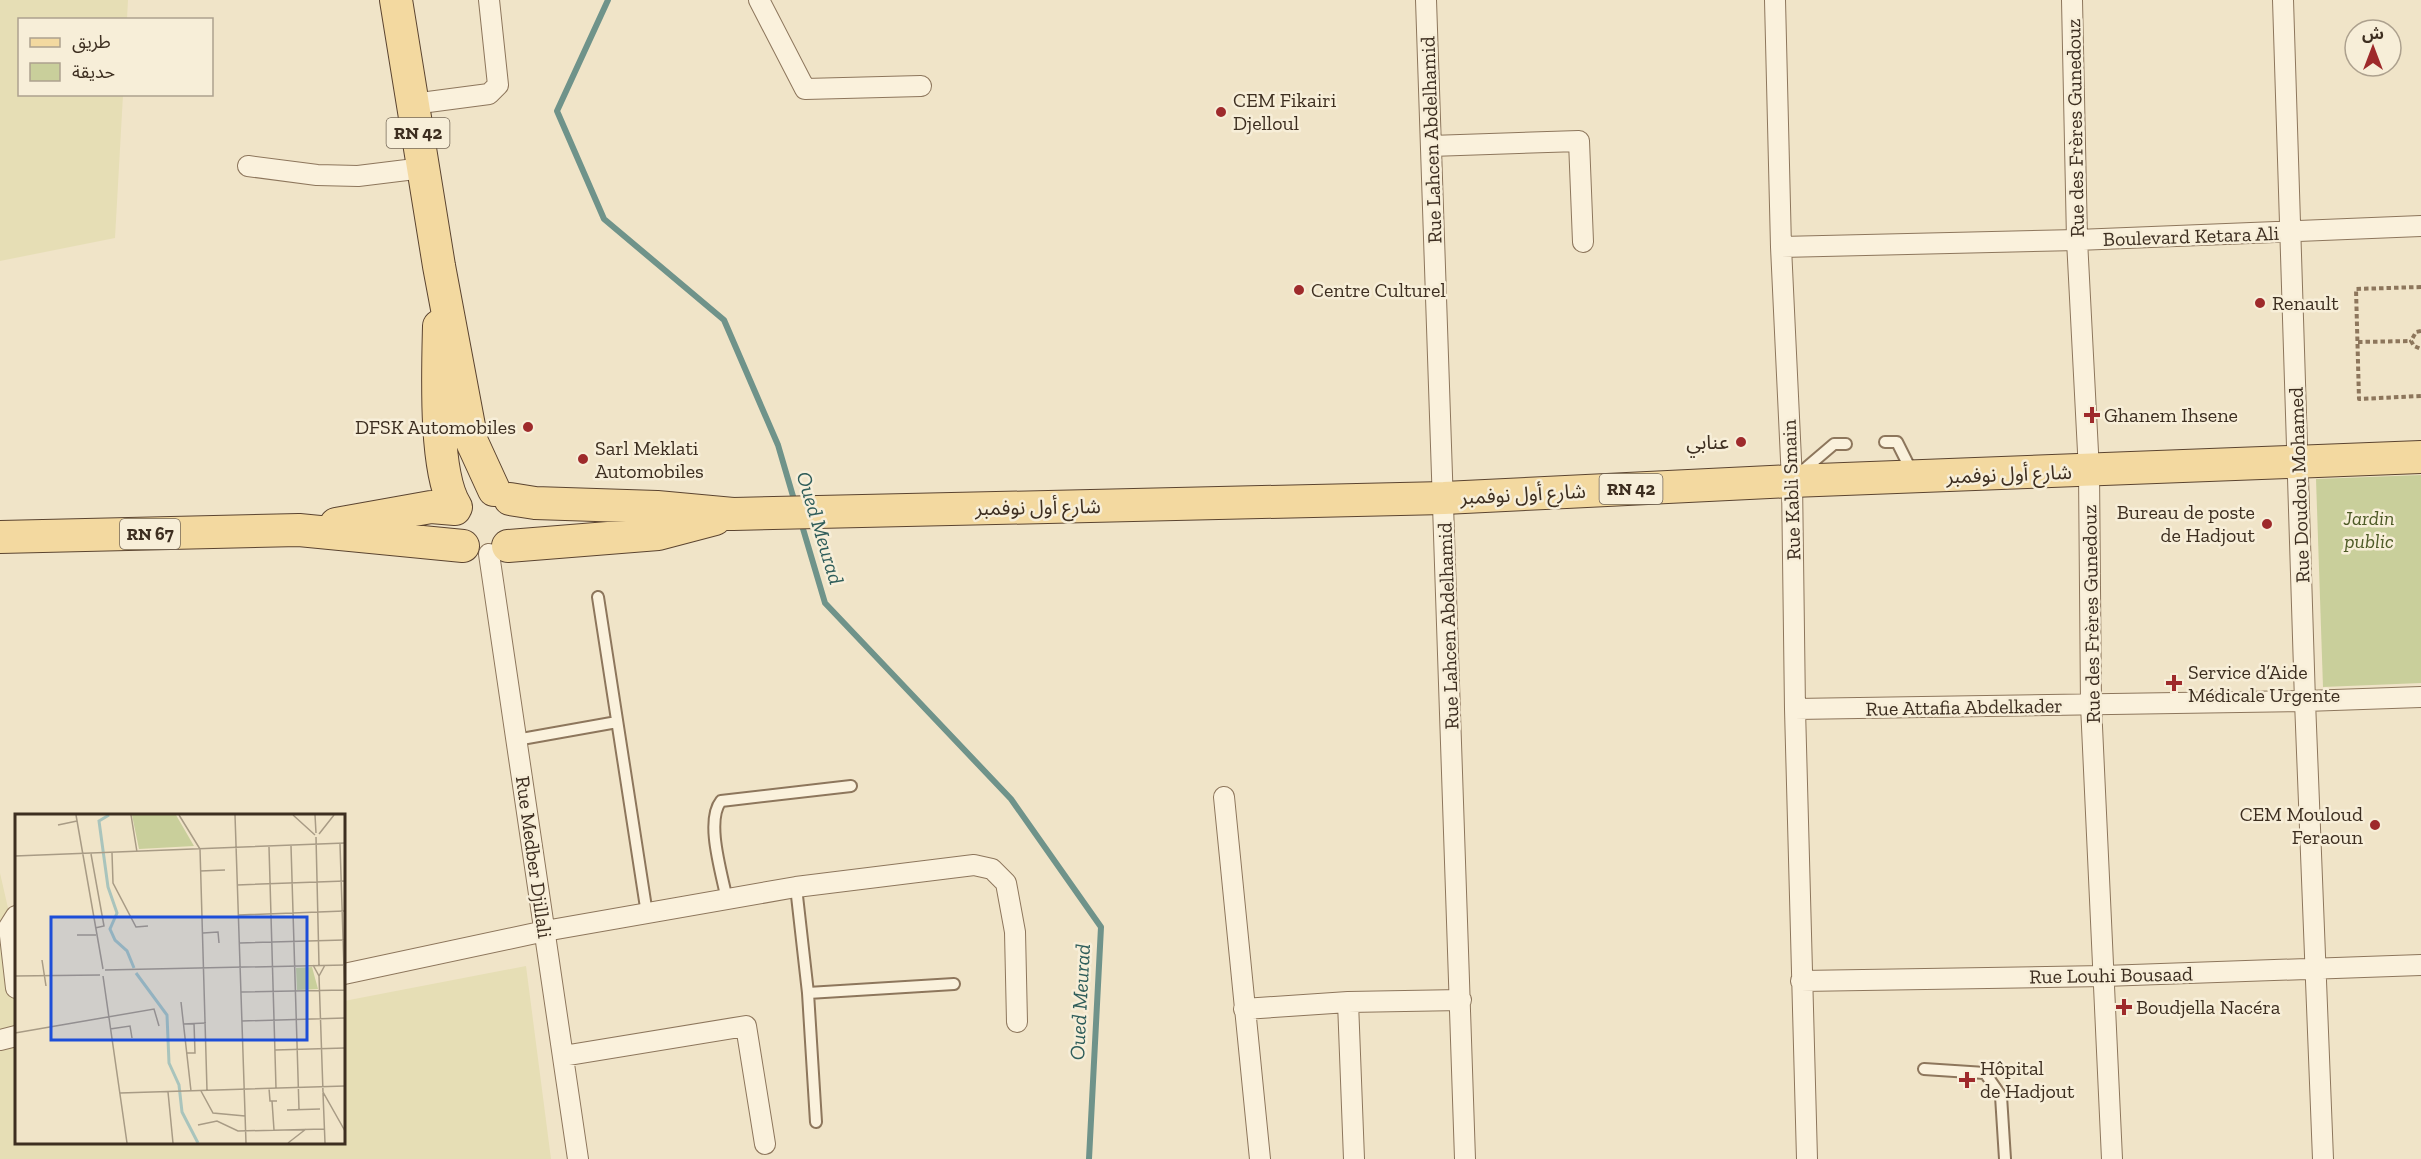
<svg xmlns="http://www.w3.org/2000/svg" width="2421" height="1159" viewBox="0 0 2421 1159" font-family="'Zilla Slab','Noto Sans Arabic',serif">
<rect width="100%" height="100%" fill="#f0e4c8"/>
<!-- farmland -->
<path fill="#e6deb5" d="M 0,0 L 128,0 L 127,19 L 20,20 L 20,94 L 123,95 L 115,238 L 0,261 Z
M 0,873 L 16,943 L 16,1142 L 344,1142 L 344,1001 L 526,966 L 551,1159 L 0,1159 Z"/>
<!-- green -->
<path fill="#c9cf9b" d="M 2421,475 L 2421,683 L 2323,687 L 2316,479 Z"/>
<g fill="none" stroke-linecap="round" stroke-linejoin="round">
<!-- stream -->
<path stroke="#6f938a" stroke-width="6" d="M 608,0 L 557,111 L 604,219 L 724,320 L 778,445 L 795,503
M 801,522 L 825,603 L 1011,799 L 1101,927 L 1089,1159"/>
<!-- lane casing -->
<g stroke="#8d765c" stroke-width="14">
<path id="lane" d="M 1885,442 L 1897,442 L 1912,472
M 1800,473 L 1834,444 L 1846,444
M 598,597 L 647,914
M 516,740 L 617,722
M 796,887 L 808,993 L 954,984
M 727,900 C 722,874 705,821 721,801 L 851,786
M 808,993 L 816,1122
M 1924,1069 L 1985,1073 L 2001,1096 L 2005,1159"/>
</g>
<!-- street casing -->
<g stroke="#8d765c" stroke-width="22">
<path id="street" d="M 759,0 L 805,89 L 921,86
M 1426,0 L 1465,1159
M 1775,0 L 1781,247 L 1792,481 L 1795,709 L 1807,1159
M 2072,0 L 2077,240 L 2089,471 L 2091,705 L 2112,1159
M 2283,0 L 2305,701 L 2323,1159
M 413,104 L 489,94 L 498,85 L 489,0
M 1431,146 L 1579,141 L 1583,242
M 248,166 L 317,175 L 358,176 L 423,168
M 1781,247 L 2077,240 L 2421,226
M 489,554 L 578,1159
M 1795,709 L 2305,701 L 2421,697
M 1224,797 L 1260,1159
M 16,916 L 9,927 L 16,988
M 344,974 L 545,931 L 796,887 L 974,865 L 992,869 L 1006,883 L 1015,932 L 1017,1022
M 1801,981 L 2104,976 L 2421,965
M 1348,1002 L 1354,1159
M 1244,1009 L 1348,1002 L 1461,1000
M 0,1040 L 16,1036
M 563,1056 L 746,1026 L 765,1144"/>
</g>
<!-- primary casing -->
<g stroke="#5b4430" stroke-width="34">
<path id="primary" d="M 396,0 L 439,266 L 472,442 L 494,490
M 439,326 C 438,369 434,473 456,507
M 510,499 L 535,503 L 657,507 L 733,514 L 1444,498 L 1792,481 L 2421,457
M 336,524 L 431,507 L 455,509
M 0,537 L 299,530 L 463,546
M 508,546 L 658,534 L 715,519"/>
</g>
<!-- path -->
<path stroke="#8d765c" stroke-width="4" stroke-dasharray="4.5 3" stroke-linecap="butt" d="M 2421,287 L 2356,289 L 2359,399 L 2421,396
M 2421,331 L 2416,332 L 2411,341 L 2414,346 L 2421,349
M 2358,342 L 2411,341"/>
<!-- lane -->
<use href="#lane" stroke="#faf1dc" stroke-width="10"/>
<!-- street -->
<use href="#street" stroke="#faf1dc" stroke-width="20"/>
<!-- primary -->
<use href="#primary" stroke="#f3d9a0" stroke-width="32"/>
</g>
<!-- markers -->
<g fill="#9e2a2b" stroke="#f7eed8" stroke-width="2">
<circle cx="1221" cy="112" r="6"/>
<circle cx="1299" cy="290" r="6"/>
<circle cx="2260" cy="303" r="6"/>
<path d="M2089 406h6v6h6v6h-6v6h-6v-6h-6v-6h6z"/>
<circle cx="528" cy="427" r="6"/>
<circle cx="1741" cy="442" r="6"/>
<circle cx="583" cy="459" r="6"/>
<circle cx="2267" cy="524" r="6"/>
<path d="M2171 674h6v6h6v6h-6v6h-6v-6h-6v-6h6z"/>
<circle cx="2375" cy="825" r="6"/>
<path d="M2121 998h6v6h6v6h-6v6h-6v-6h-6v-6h6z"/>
<path d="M1964 1071h6v6h6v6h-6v6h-6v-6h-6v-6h6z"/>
</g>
<g text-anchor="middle" stroke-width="5" stroke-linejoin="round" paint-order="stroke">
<!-- shield labels -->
<g fill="#f7eed8" stroke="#756857" stroke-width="1.5">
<rect x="386.5" y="118" width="63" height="30" rx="4.5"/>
<rect x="1599.5" y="474" width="63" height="30" rx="4.5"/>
<rect x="120" y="519" width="60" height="30" rx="4.5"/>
</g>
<g font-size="18" font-weight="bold" fill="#3d2e20">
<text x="418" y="139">RN 42</text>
<text x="1631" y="495">RN 42</text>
<text x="150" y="540">RN 67</text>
</g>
<!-- poi labels -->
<g font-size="20" fill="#3d2e20" stroke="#f7eed8" text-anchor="start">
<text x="1233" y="107">CEM Fikairi<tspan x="1233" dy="23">Djelloul</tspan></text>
<text x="1311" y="297">Centre Culturel</text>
<text x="2272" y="310">Renault</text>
<text x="2104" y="422">Ghanem Ihsene</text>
<text x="516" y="434" text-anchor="end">DFSK Automobiles</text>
<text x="1729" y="449" text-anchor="end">عنابي</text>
<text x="595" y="455">Sarl Meklati<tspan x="595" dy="23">Automobiles</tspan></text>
<text x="2255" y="519" text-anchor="end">Bureau de poste<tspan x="2255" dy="23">de Hadjout</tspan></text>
<text x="2188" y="679">Service d’Aide<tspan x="2188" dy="23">Médicale Urgente</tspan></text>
<text x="2363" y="821" text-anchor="end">CEM Mouloud<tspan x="2363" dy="23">Feraoun</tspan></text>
<text x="2136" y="1014">Boudjella Nacéra</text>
<text x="1980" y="1075">Hôpital<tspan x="1980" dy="23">de Hadjout</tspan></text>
</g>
<!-- street labels -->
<g font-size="20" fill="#3d2e20" stroke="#f7eed8">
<text transform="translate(2075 128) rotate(-91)" y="7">Rue des Frères Gunedouz</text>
<text transform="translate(1431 140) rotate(-92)" y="7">Rue Lahcen Abdelhamid</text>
<text transform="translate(2191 236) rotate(-2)" y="7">Boulevard Ketara Ali</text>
<text transform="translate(2009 474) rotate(-2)" y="7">شارع أول نوفمبر</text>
<text transform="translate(2299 485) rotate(-92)" y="7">Rue Doudou Mohamed</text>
<text transform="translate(1791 490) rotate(-92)" y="7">Rue Kabli Smain</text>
<text transform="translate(1523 494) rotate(-3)" y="7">شارع أول نوفمبر</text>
<text transform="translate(1038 507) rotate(-1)" y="7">شارع أول نوفمبر</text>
<text transform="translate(2091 614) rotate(-91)" y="7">Rue des Frères Gunedouz</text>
<text transform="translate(1448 626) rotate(-92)" y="7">Rue Lahcen Abdelhamid</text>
<text transform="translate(1964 707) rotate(-1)" y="7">Rue Attafia Abdelkader</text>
<text transform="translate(534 857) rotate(82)" y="7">Rue Medber Djillali</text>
<text transform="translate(2111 975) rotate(-1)" y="7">Rue Louhi Bousaad</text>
</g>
<!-- park labels -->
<g font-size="20" font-style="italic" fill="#4d5a26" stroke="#f7eed8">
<text x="2369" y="525">Jardin<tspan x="2369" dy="23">public</tspan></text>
</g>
<!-- water labels -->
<g font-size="21" font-style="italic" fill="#2f5d5a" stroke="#f7eed8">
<text transform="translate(820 528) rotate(73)" y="7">Oued Meurad</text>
<text transform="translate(1080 1002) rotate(-87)" y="7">Oued Meurad</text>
</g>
</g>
<!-- overview -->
<g transform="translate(15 814)">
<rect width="330" height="330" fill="#f0e4c8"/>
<path d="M 117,1 L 161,1 L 179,32 L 124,35 ZM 297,153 L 303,175 L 282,176 L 281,154 Z" fill="#c9cf9b"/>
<path fill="none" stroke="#a9c4bc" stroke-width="3" d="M 94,1 L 84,7 L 93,73 L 102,99 L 95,115 L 100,126 L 112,137 L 119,154M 121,159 L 152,201 L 154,249 L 164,271 L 167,298 L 183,329"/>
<path fill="none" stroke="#a89b85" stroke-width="1.5" d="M 61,1 L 88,155M 116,1 L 122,38M 164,1 L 185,35 L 192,276M 220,1 L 231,329M 278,1 L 300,21M 300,1 L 301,19M 43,11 L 62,7M 304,20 L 319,1M 301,23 L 304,151M 325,30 L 330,187M 276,32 L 284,295M 254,33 L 261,274M 97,39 L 98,69 L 121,113 L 133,112M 76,40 L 89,112 L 80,114M 0,42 L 330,29M 185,57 L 210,56M 222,71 L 330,67M 224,101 L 329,97M 188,119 L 203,118 L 204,129M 62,121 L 81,121M 225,129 L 329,126M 27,146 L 31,172M 298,151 L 304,162 L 310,151M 90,156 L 330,151M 0,162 L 85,161M 88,162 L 112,329M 304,162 L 308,278 L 330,317M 226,178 L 330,176M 166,188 L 176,277M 227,207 L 330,204M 168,210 L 191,209M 95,215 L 115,212 L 117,224M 0,219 L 139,195 L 144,212M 260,236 L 330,234M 171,239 L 180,239 L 179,209M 254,274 L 255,287 L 262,287M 186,277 L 198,299 L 230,302M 153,278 L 158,329M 105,279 L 330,272M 308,279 L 310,329M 257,287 L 259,316M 272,296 L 305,295M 183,311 L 202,307 L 223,317 L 309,315M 273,329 L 291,315"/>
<path fill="#1d4ed8" fill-opacity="0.15" stroke="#1d4ed8" stroke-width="3" d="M 36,103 L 292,103 L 292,226 L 36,226 Z"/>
<rect width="330" height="330" fill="none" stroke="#3d2e20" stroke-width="3"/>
</g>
<!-- legend -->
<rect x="18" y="18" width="195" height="78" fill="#f7eed8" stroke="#ada18e" stroke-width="1.5"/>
<rect x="30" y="38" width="30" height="9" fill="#f3d9a0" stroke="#ada18e" stroke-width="1.5"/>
<text x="72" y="48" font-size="18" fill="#3d2e20">طريق</text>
<rect x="30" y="63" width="30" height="18" fill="#c9cf9b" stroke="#ada18e" stroke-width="1.5"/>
<text x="72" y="78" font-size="18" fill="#3d2e20">حديقة</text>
<!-- north arrow -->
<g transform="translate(2373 48)"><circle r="28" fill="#f7eed8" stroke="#ada18e" stroke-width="1.5"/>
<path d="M0-4.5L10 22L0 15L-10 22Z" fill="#9e2a2b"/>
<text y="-9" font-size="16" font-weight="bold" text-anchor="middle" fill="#3d2e20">ش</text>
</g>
</svg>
